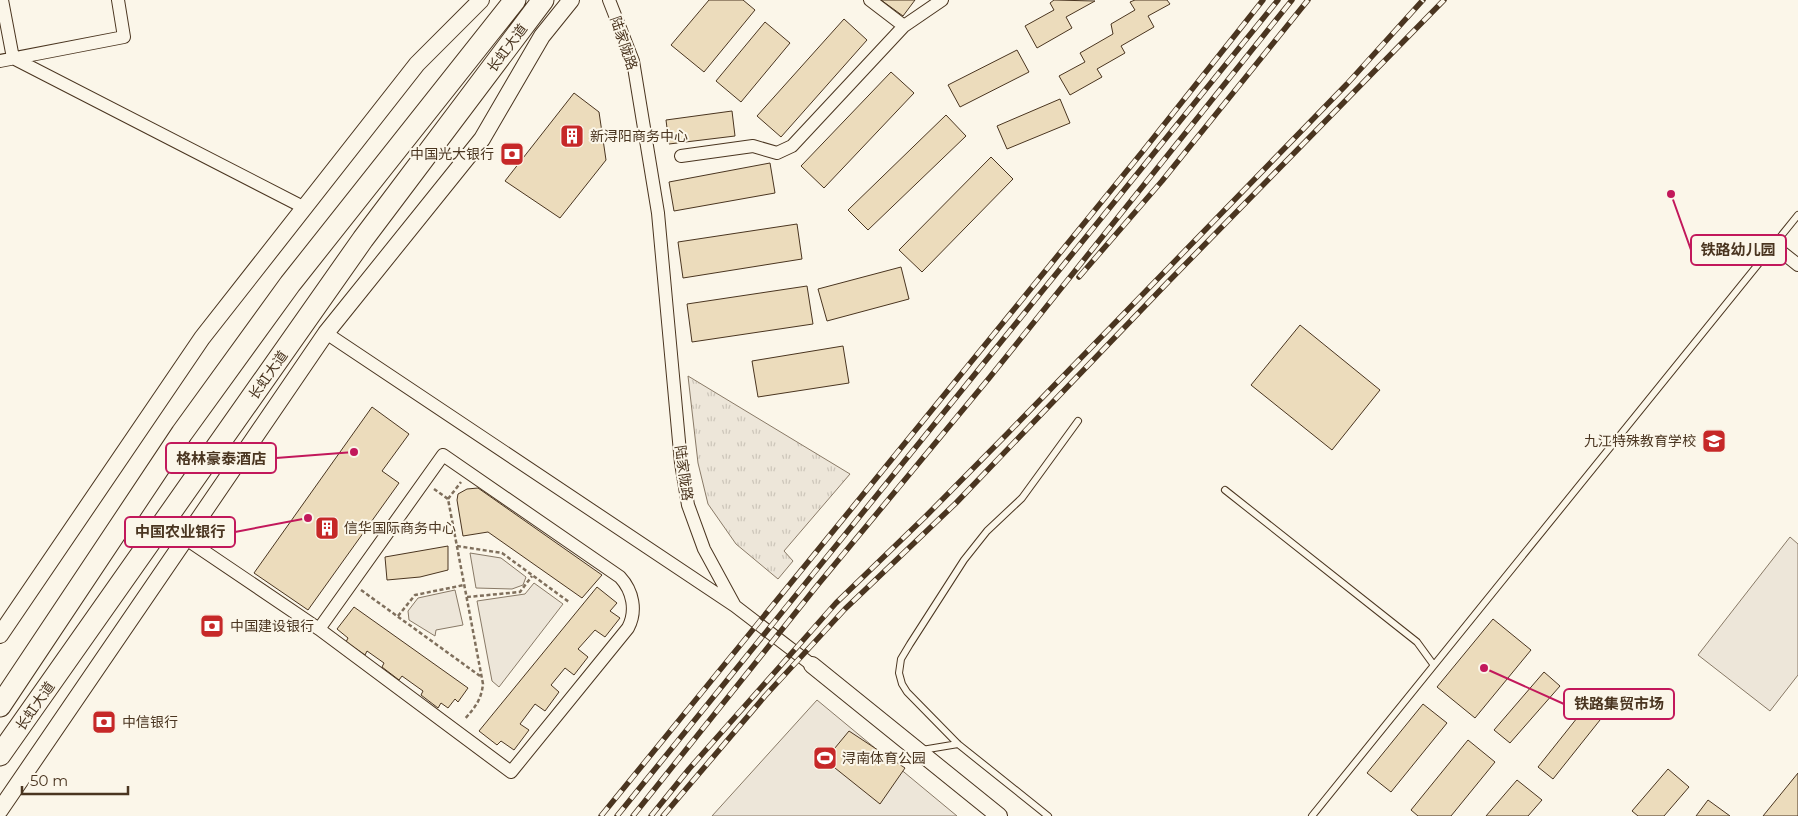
<svg xmlns="http://www.w3.org/2000/svg" width="1798" height="816" viewBox="0 0 1798 816" font-family="Montserrat,'Noto Sans SC',sans-serif">
<defs>
<pattern id="park-tufts" width="24" height="20" patternUnits="userSpaceOnUse" patternTransform="scale(1.25)"><rect width="24" height="20" fill="#ede6d9"/><path d="M3 7l-1-3M5 7V3M7 7l1-3M15 17l-1-3M17 17v-4M19 17l1-3" fill="none" stroke="#cdc6ba"/></pattern>
</defs>
<rect width="100%" height="100%" fill="#fbf6e9"/>
<!-- green -->
<path fill="#ede6d9" stroke="#887966" d="M 1790,537 L 1798,544 L 1798,675 L 1770,711 L 1698,655 Z
M 470,553 L 501,558 L 526,577 L 523,585 L 512,589 L 476,588 Z
M 534,583 L 563,604 L 499,687 L 492,681 L 477,601 L 525,594 Z
M 455,590 L 463,625 L 436,630 L 435,636 L 409,620 L 408,611 L 418,598 Z
M 817,700 L 957,816 L 712,816 Z"/>
<!-- park -->
<path fill="url(#park-tufts)" stroke="#887966" d="M 688,376 L 850,474 L 784,551 L 793,561 L 778,579 L 736,544 L 708,504 L 698,463 Z"/>
<!-- building -->
<path fill="#ecdcbc" stroke="#4a3520" d="M 709,0 L 743,0 L 755,10 L 704,72 L 671,45 Z
M 881,0 L 915,0 L 903,16 Z
M 1054,0 L 1095,1 L 1066,17 L 1072,28 L 1037,48 L 1025,26 L 1054,10 L 1050,3 Z
M 1135,0 L 1167,0 L 1170,4 L 1148,16 L 1154,27 L 1121,46 L 1125,53 L 1097,69 L 1102,77 L 1070,95 L 1059,76 L 1085,62 L 1080,53 L 1113,34 L 1111,24 L 1135,10 L 1130,2 Z
M 844,19 L 867,40 L 781,137 L 757,116 Z
M 765,22 L 790,43 L 741,102 L 716,81 Z
M 1017,50 L 1029,72 L 960,107 L 948,85 Z
M 891,72 L 914,93 L 824,188 L 801,166 Z
M 574,93 L 599,112 L 606,160 L 560,218 L 505,181 Z
M 1060,99 L 1070,123 L 1007,149 L 997,126 Z
M 732,111 L 735,136 L 669,144 L 666,120 Z
M 946,115 L 966,136 L 868,230 L 848,210 Z
M 991,157 L 1013,179 L 922,272 L 899,250 Z
M 770,163 L 775,193 L 674,211 L 669,182 Z
M 797,224 L 802,259 L 683,278 L 678,242 Z
M 901,267 L 909,299 L 827,321 L 818,289 Z
M 807,286 L 813,324 L 692,342 L 687,304 Z
M 1300,325 L 1380,390 L 1332,450 L 1251,385 Z
M 843,346 L 849,383 L 758,397 L 752,361 Z
M 372,407 L 409,434 L 382,471 L 399,483 L 308,610 L 254,573 Z
M 478,488 L 602,575 L 582,598 L 488,532 L 463,536 L 457,500 L 458,494 L 467,489 Z
M 448,546 L 448,570 L 420,577 L 387,580 L 385,557 Z
M 597,587 L 617,603 L 610,611 L 620,618 L 605,637 L 595,630 L 578,649 L 588,657 L 574,675 L 565,668 L 551,685 L 559,692 L 545,711 L 535,704 L 520,724 L 529,730 L 514,750 L 501,741 L 497,745 L 479,731 Z
M 354,607 L 468,688 L 458,702 L 455,699 L 448,708 L 441,703 L 438,708 L 421,695 L 423,691 L 402,676 L 399,680 L 382,667 L 384,663 L 367,651 L 365,655 L 346,642 L 348,638 L 337,629 Z
M 1493,619 L 1531,650 L 1475,718 L 1437,687 Z
M 1544,672 L 1560,686 L 1510,743 L 1494,730 Z
M 1589,703 L 1604,715 L 1553,779 L 1538,767 Z
M 1423,704 L 1447,723 L 1391,792 L 1367,773 Z
M 849,731 L 905,768 L 880,804 L 825,760 Z
M 1468,740 L 1495,762 L 1451,816 L 1418,816 L 1411,810 Z
M 1668,769 L 1689,787 L 1664,816 L 1638,816 L 1632,811 Z
M 1798,773 L 1798,816 L 1763,816 Z
M 1517,780 L 1542,800 L 1528,816 L 1486,816 Z
M 1708,800 L 1730,816 L 1696,816 Z"/>
<g fill="none" stroke-linecap="round" stroke-linejoin="round">
<!-- service casing -->
<g stroke="#4a3520" stroke-width="8">
<path id="service" d="M 1225,490 L 1417,642 L 1433,664
M 922,750 L 958,744
M 1048,816 L 958,744 L 907,692 L 902,684 L 899,673 L 901,659 L 910,644 L 964,560 L 987,531 L 1022,498 L 1078,421
M 1312,816 L 1798,215"/>
</g>
<!-- minor casing -->
<g stroke="#4a3520" stroke-width="14">
<path id="minor" d="M 2,0 L 13,58
M 609,0 L 633,61 L 658,213 L 681,463 L 688,505 L 704,549 L 735,606
M 870,0 L 904,26
M 13,58 L 305,208
M 0,61 L 124,37 L 118,0
M 681,156 L 753,146 L 777,153 L 792,146 L 904,26 L 942,0
M 1774,246 L 1798,265
M 326,333 L 735,606 L 812,665
M 186,539 L 319,629 L 511,772 L 628,628 C 637,611 633,591 620,577 L 443,455 L 319,629"/>
</g>
<!-- tertiary casing -->
<g stroke="#4a3520" stroke-width="18">
<path id="tertiary" d="M 0,635 L 202,338 L 417,64 L 481,0
M 812,665 L 999,816
M 0,810 L 326,333 L 482,139 L 542,36 L 571,0"/>
</g>
<!-- trunk casing -->
<g stroke="#4a3520" stroke-width="23">
<path id="trunk" d="M 0,706 L 182,433 L 290,284 L 515,0
M 0,755 L 363,239 L 543,0"/>
</g>
<!-- path -->
<path stroke="#7f6f5c" stroke-width="2.5" stroke-dasharray="4 2.5" stroke-linecap="butt" d="M 434,489 L 448,499 L 483,684 C 481,701 475,707 464,720
M 448,499 L 461,482
M 457,546 L 502,553 L 569,602
M 361,590 L 480,676
M 467,597 L 520,592 L 532,576
M 398,616 L 415,595 L 464,585"/>
<!-- service -->
<use href="#service" stroke="#fbf6e9" stroke-width="6"/>
<!-- minor -->
<use href="#minor" stroke="#fbf6e9" stroke-width="12"/>
<!-- tertiary -->
<use href="#tertiary" stroke="#fbf6e9" stroke-width="16"/>
<!-- trunk -->
<use href="#trunk" stroke="#fbf6e9" stroke-width="21"/>
<!-- rail casing -->
<g stroke="#4a3520" stroke-width="5.5">
<path id="rail" d="M 1079,277 L 1162,181 L 1308,0
M 601,816 L 1143,151 L 1263,0
M 617,816 L 1278,0
M 633,816 L 816,587 L 990,377 L 1292,0
M 651,816 L 689,769 L 836,603 L 926,516 L 1007,434 L 1347,84 L 1423,0
M 663,816 L 765,696 L 845,609 L 956,503 L 1169,281 L 1444,0"/>
</g>
<!-- rail -->
<use href="#rail" stroke="#fbf6e9" stroke-width="4" stroke-dasharray="11" stroke-linecap="butt"/>
</g>
<!-- icons -->
<defs>
<g id="building-square" transform="scale(1.25)"><rect x="-9" y="-9" width="18" height="18" rx="4" fill="#c62828" stroke="#fbf6e9"/><path d="M-4-6H4V6H1V3H-1V6H-4ZM-2.5-4.3h1.7v1.8h-1.7ZM.8-4.3h1.7v1.8H.8ZM-2.5-1h1.7V.8h-1.7ZM.8-1h1.7V.8H.8Z" fill="#fff"/></g>
<g id="bank-square" transform="scale(1.25)"><rect x="-9" y="-9" width="18" height="18" rx="4" fill="#c62828" stroke="#fbf6e9"/><path d="M-6-4H6V4H-6ZM0-2.3a2.3 2.3 0 1 0 0 4.6a2.3 2.3 0 1 0 0-4.6Z" fill="#fff"/></g>
<g id="school-square" transform="scale(1.25)"><rect x="-9" y="-9" width="18" height="18" rx="4" fill="#c62828" stroke="#fbf6e9"/><path d="M0-5L7-2L0 1L-7-2ZM-4 1L0 2.5L4 1V4Q0 6-4 4Z" fill="#fff"/></g>
<g id="stadium-square" transform="scale(1.25)"><rect x="-9" y="-9" width="18" height="18" rx="4" fill="#c62828" stroke="#fbf6e9"/><path d="M0-5a6.5 5 0 1 0 0 10a6.5 5 0 1 0 0-10ZM-3.5-1.8h7v3.6h-7Z" fill="#fff"/></g>
</defs>
<g fill-rule="evenodd">
<use href="#building-square" x="572" y="136"/>
<use href="#bank-square" x="512" y="154"/>
<use href="#school-square" x="1714" y="441"/>
<use href="#building-square" x="327" y="528"/>
<use href="#bank-square" x="212" y="626"/>
<use href="#bank-square" x="104" y="722"/>
<use href="#stadium-square" x="825" y="758"/>
</g>
<g text-anchor="middle" stroke-width="4" stroke-linejoin="round" paint-order="stroke">
<!-- street labels -->
<g font-size="14" fill="#4a3520" stroke="#fbf6e9">
<text transform="translate(624 43) rotate(71)" y="5">陆家陇路</text>
<text transform="translate(507 48) rotate(-53)" y="5">长虹大道</text>
<text transform="translate(268 375) rotate(-55)" y="5">长虹大道</text>
<text transform="translate(684 473) rotate(82)" y="5">陆家陇路</text>
<text transform="translate(35 706) rotate(-55)" y="5">长虹大道</text>
</g>
<!-- poi labels -->
<g font-size="14" fill="#4a3520" stroke="#fbf6e9" text-anchor="start">
<text x="590" y="141">新浔阳商务中心</text>
<text x="494" y="159" text-anchor="end">中国光大银行</text>
<text x="1696" y="446" text-anchor="end">九江特殊教育学校</text>
<text x="344" y="533">信华国际商务中心</text>
<text x="230" y="631">中国建设银行</text>
<text x="122" y="727">中信银行</text>
<text x="842" y="763">浔南体育公园</text>
</g>
</g>
<!-- callouts -->
<path fill="none" stroke="#c2185b" stroke-width="2" d="M1671 194L1691 250M354 452L276 458M308 518L235 532M1484 668L1564 704"/>
<g fill="#c2185b" stroke="#fbf6e9" stroke-width="2">
<circle cx="1671" cy="194" r="5"/>
<circle cx="354" cy="452" r="5"/>
<circle cx="308" cy="518" r="5"/>
<circle cx="1484" cy="668" r="5"/>
</g>
<g fill="#fbf6e9" stroke="#c2185b" stroke-width="2">
<rect x="1691" y="235" width="95" height="30" rx="5"/>
<rect x="166" y="443" width="110" height="30" rx="5"/>
<rect x="125" y="517" width="110" height="30" rx="5"/>
<rect x="1564" y="689" width="110" height="30" rx="5"/>
</g>
<g font-size="15" text-anchor="middle" font-weight="bold" fill="#4a3520">
<text x="1738" y="255">铁路幼儿园</text>
<text x="221" y="464">格林豪泰酒店</text>
<text x="180" y="537">中国农业银行</text>
<text x="1619" y="709">铁路集贸市场</text>
</g>
<!-- scale -->
<path d="M22 786v8h106v-8" fill="none" stroke="#4a3520" stroke-width="2.5"/>
<text x="30" y="786" font-size="15" fill="#4a3520" stroke="#fbf6e9" stroke-width="4" paint-order="stroke">50 m</text>
</svg>
